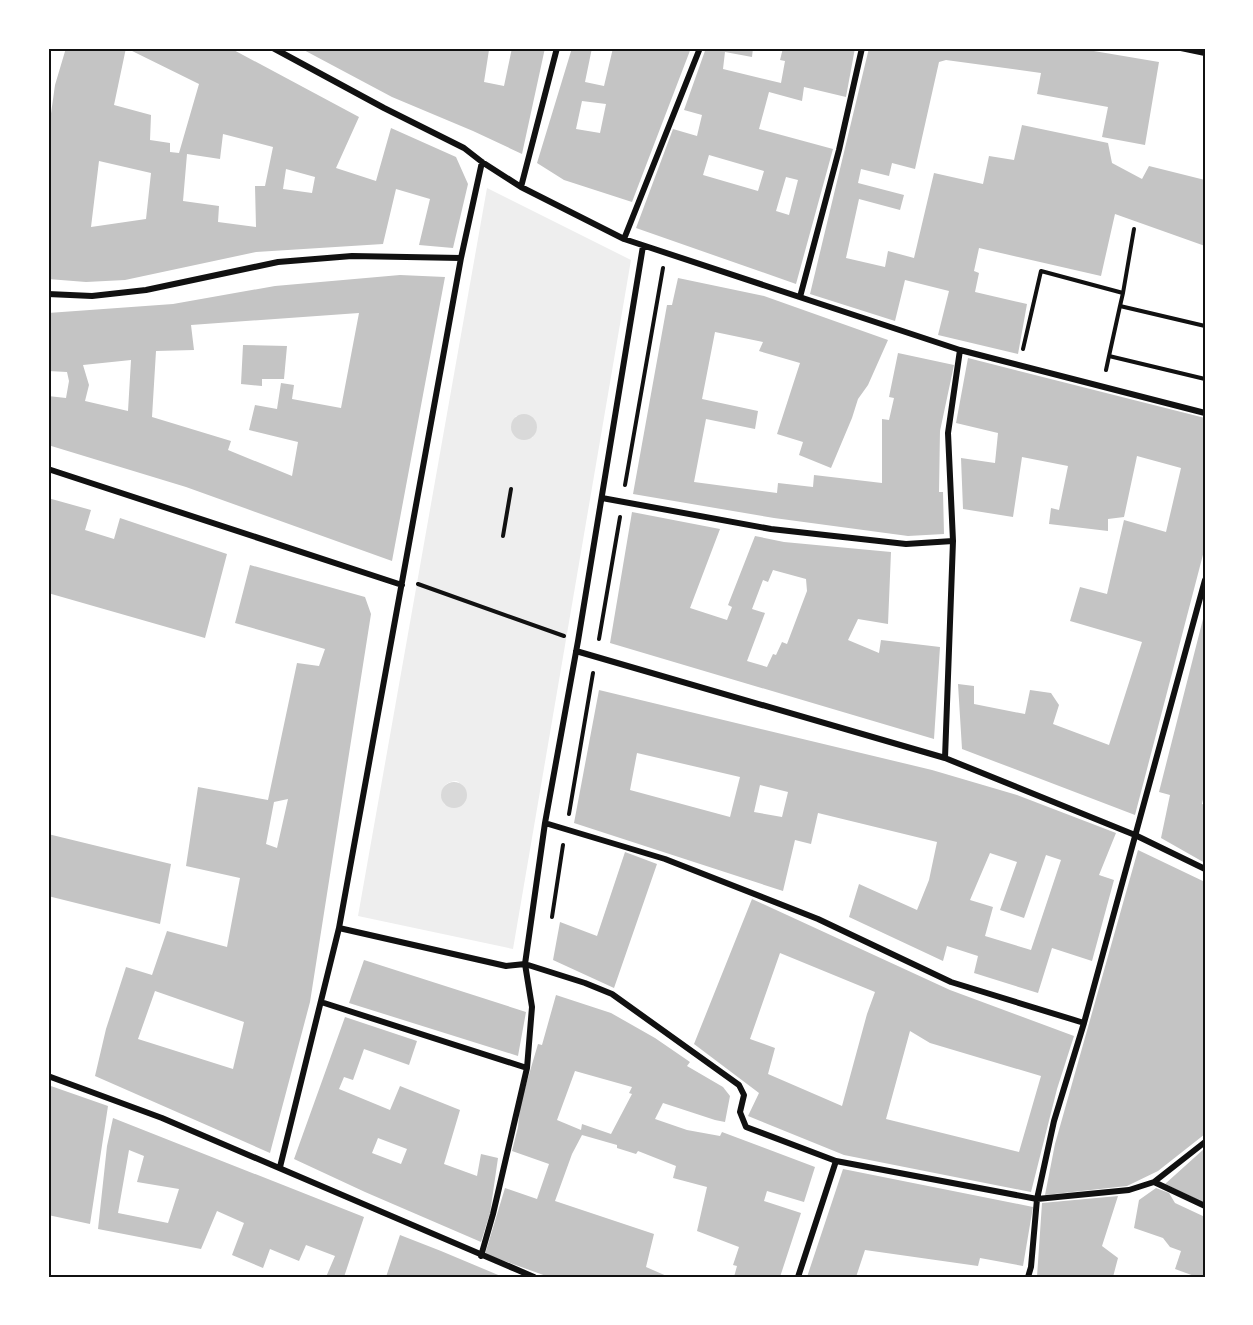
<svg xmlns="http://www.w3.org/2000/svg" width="1253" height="1325" viewBox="0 0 1253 1325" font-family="'Archivo Narrow',sans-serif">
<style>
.green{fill:#eee;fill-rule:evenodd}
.water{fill:#d9d9d9}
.building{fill:#c4c4c4;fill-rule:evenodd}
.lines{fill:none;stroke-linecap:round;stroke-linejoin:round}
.path{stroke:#111;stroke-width:4}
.minor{stroke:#111;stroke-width:6}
.neatline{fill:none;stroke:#111;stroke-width:2}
</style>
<rect width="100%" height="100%" fill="#fff"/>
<!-- green -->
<path class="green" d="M487 188 631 260 513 949 358 916ZM516 416 535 419 537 429 532 438 511 427ZM456 781 459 782 445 805C438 793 442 782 456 781Z"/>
<!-- water -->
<path class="water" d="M511 427a13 13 0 1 1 26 0a13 13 0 1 1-26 0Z
M441 795a13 13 0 1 1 26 0a13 13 0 1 1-26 0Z"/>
<!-- building -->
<path class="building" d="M66 48H230L359 117 336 168 376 181 391 128 456 157 468 184 453 248 419 245 430 199 396 189 383 244 256 252 125 280 86 282 48 279V135L55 85ZM126 48 199 84 179 153 170 152V143L150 140 151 115 114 105ZM223 134 273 147 265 186H255L256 227 218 222 219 206 183 201 187 154 220 159ZM99 161 151 173 146 219 91 227ZM286 169 315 177 312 193 283 189Z
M300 48H480L489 50 484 82 504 86 512 48H545L522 154 473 131 392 97Z
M572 48H592L585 82 604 86 613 48H691L632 202 564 180 537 163ZM582 101 606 104 600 133 576 129Z
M706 48H753L752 57 725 52 723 69 781 83 785 61 780 60 783 48H855L846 97 804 87 802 101 769 92 759 129 833 149 796 284 636 228 673 129 697 136 702 115 684 110ZM709 155 764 171 758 191 703 175ZM786 177 798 180 789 215 776 211Z
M869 48H1076L1159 62 1145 145 1102 137 1108 107 1037 94 1041 73 946 60 939 62 915 169 892 163 889 176 861 169 858 183 904 195 900 210 859 199 846 258 885 267 888 251 914 258 934 173 983 184 989 156 1014 160 1022 125 1108 143 1112 163 1142 179 1149 166 1205 180V246L1115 214 1101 276 979 248 974 271 979 273 975 292 1027 304 1018 354 938 335 949 291 905 280 895 321 810 294Z
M400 275 445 277 392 561 186 487 48 445V396L66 398 69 381 67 372 48 371V313L173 304 275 286ZM359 313 341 408 292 399 294 385 281 383 277 409 255 405 249 430 298 442 292 476 228 450 231 441 152 417 156 351 194 350 191 325ZM131 360 128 411 85 401 89 385 83 365Z
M678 278 764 296 888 340 868 385 858 399 852 418 831 468 799 455 803 442 777 434 800 363 759 351 763 342 715 332 702 399 758 411 755 429 706 419 694 482 777 493 778 483 813 487 814 475 882 483V419L889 420 894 398 889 397 898 353 954 365 940 431 939 492H943L944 534 908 536 774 518 633 494 667 305H672Z
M243 345 287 346 284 379H262V386L241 384Z
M968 358 1205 418V547L1135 815 962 749 958 684 974 686V704L1025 714 1030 690 1051 693 1059 705 1053 724 1109 745 1142 642 1070 621 1080 587 1107 594 1124 520 1166 532 1181 468 1137 456 1124 517 1108 519V531L1049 524 1051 508 1059 510 1068 466 1022 457 1013 517 963 509 961 458 995 463 998 433 956 423Z
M48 498 91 510 85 530 114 539 120 518 227 554 205 638 48 593Z
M632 512 720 529 690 608 727 620 732 607 728 605 755 536 784 542 891 552 888 624 858 619 848 640 879 653 881 640 940 647 934 739 610 643ZM773 570 806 579 807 591 787 644 782 642 776 655 773 654 767 667 747 661 765 613 752 609 763 580 768 582Z
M250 565 365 597 371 614 310 1002 270 1153 95 1076 106 1029 126 967 152 975 167 931 227 947 240 878 186 866 198 787 268 800 297 663 319 666 325 649 235 623ZM288 799 277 848 266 844 274 802ZM155 991 244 1022 233 1069 138 1039Z
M1204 615 1205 790 1202 804 1205 805V863L1161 838 1170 795 1159 792Z
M599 690 932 770 1017 795 1116 833 1099 875 1114 880 1092 961 1052 948 1038 993 974 973 978 956 947 946 943 961 849 917 859 884 917 910 929 880 937 842 818 813 811 844 795 840 783 891 574 823ZM637 753 740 777 730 817 630 790ZM760 785 788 792 782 817 754 812ZM990 853 1017 862 1000 910 1024 918 1046 855 1061 860 1031 950 985 936 993 907 970 900Z
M48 834 171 864 160 924 48 896Z
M1138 850 1205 882V1134L1158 1171 1127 1186 1045 1195 1055 1144Z
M625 852 657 864 614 988 553 960 560 922 597 936Z
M752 899 950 990 1074 1036 1057 1089 1031 1192 844 1155 748 1116 759 1093 694 1044ZM780 953 875 992 867 1014 842 1106 768 1074 775 1048 750 1039ZM910 1031 930 1043 1041 1076 1019 1152 886 1119Z
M364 960 526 1012 518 1056 349 1003Z
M556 995 611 1013 655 1038 690 1062 687 1066 723 1087 730 1096 725 1122 715 1120 663 1103 655 1119 687 1130 720 1136 722 1132 815 1167 804 1202 767 1191 764 1201 801 1213 780 1277H734L737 1266 733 1265 739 1247 697 1231 707 1187 673 1178 676 1166 638 1151 636 1154 617 1148V1145L582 1135 572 1154 555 1201 654 1234 646 1267 669 1277H549L485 1254 505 1188 537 1199 549 1164 512 1151 518 1127 520 1105 538 1044 542 1045ZM575 1071 632 1087 629 1093 632 1094 611 1134 582 1124 581 1130 557 1120Z
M345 1017 417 1041 409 1065 364 1049 353 1080 344 1077 339 1089 390 1110 400 1086 460 1110 444 1164 477 1176 481 1154 498 1158 490 1213 481 1242 365 1192 294 1159ZM378 1138 407 1149 401 1164 372 1153Z
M48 1085 108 1106 90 1224 48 1215V1159L51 1134 48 1133Z
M113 1118 364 1217 344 1277H326L335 1256 306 1245 299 1261 270 1249 263 1268 232 1255 244 1223 217 1211 201 1249 98 1229 107 1146ZM129 1150 144 1156 137 1182 179 1189 168 1223 118 1213Z
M1205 1148V1203L1165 1184Z
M843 1169 1033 1207 1023 1266 980 1258 978 1266 865 1250 856 1277H807Z
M1156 1188 1169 1193 1175 1203 1205 1217V1277H1197L1175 1269 1181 1251 1170 1247 1163 1238 1134 1228 1139 1200Z
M1118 1196 1102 1246 1118 1258 1113 1277H1037L1042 1203Z
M400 1235 441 1251 503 1277H386Z"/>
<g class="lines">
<!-- path -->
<path class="path" d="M1120 306 1123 293
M1205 326 1120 306 1109 356 1205 379
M1023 349 1041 271 1123 293 1134 229
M1106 370 1109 356
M625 485 663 268
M503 536 511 489
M418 584 564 636
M599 639 620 517
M569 814 593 673
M552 917 563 845"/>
<!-- minor -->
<path class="minor" d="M273 48 384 108 464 148 482 162 521 187 624 239 960 350 1205 413
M1181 48 1205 53
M521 187 557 48
M624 239 700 48
M48 294 92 296 146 290 278 262 352 256 461 258
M800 297 839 150 862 48
M48 469 402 585
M602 498 771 529 906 544 953 541
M576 651 945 758 1135 835 1205 869
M945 758 953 541 948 433 960 350
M545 823 665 859 818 919 951 982 1084 1023
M339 928 506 966 525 964 545 823 578 641 643 246
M321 1002 527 1068
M48 1076 162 1118 534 1277
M280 1167 339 928 461 258 482 162
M1154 1182 1205 1206
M481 1256 493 1214 527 1068 532 1007 525 964 585 983 612 994 739 1085 744 1095 740 1112 746 1127 836 1161 1037 1199 1129 1190 1154 1182 1205 1142
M798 1277 836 1161
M1028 1277 1031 1267 1037 1199 1054 1121 1084 1023 1205 580"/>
</g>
<!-- border -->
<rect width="1253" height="1325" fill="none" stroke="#ffffff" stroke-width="99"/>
<rect x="50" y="50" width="1154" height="1226" class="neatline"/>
</svg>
